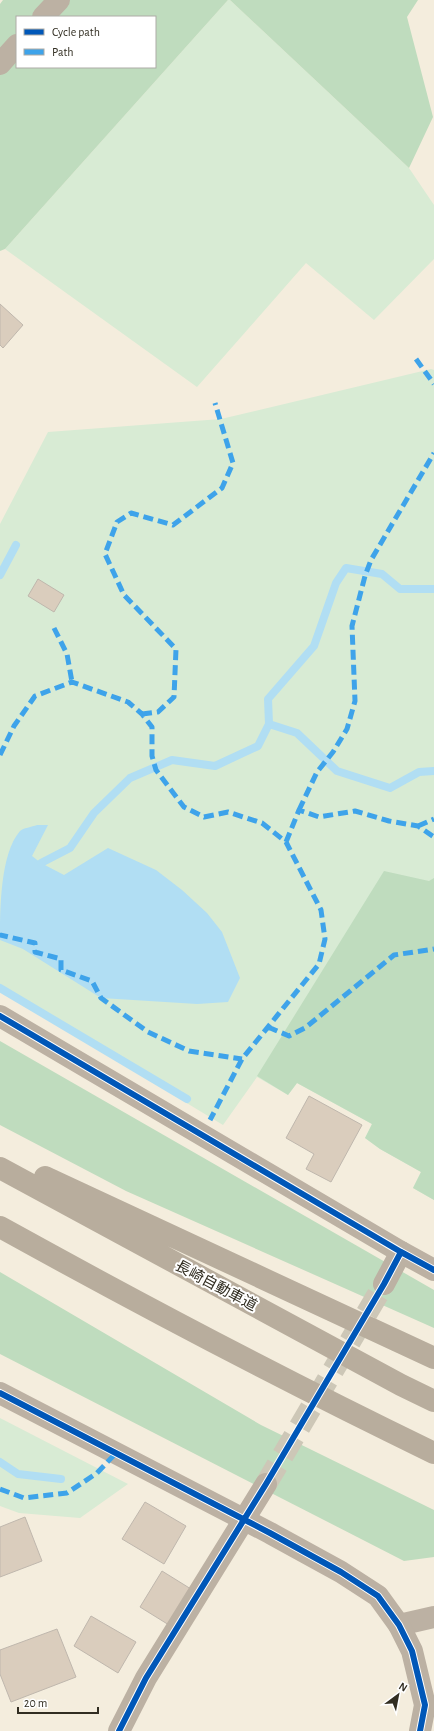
<svg xmlns="http://www.w3.org/2000/svg" width="434" height="1731" viewBox="0 0 434 1731" font-family="'Alegreya Sans','Noto Sans JP',sans-serif">
<style>
.green{fill:#d8ebd4}
.forest{fill:#bfdcbe;fill-rule:evenodd}
.water{fill:#b1def3}
.lines{fill:none;stroke-linecap:round;stroke-linejoin:round}
.stream{stroke:#b1def3;stroke-width:8}
.building{fill:#dacdbd;stroke:#bfb7ad}
.minor-tunnel{stroke:#cdc7b7;stroke-width:22;stroke-dasharray:22 11;stroke-linecap:butt}
.minor{stroke:#bcb1a3;stroke-width:22}
.tertiary{stroke:#bcb1a3;stroke-width:22}
.motorway{stroke:#b8ad9d;stroke-width:22}
.quiet{stroke:#3ea3ea;stroke-width:5;stroke-dasharray:10 5;stroke-linecap:butt}
.cycleway-casing{stroke:#fff;stroke-width:8}
.cycleway{stroke:#0057b8;stroke-width:6}
.labels{text-anchor:middle;dominant-baseline:central;stroke-width:4;stroke-linejoin:round;paint-order:stroke}
.street-label{font-size:15px;fill:#312d21;stroke:#fff}
</style>
<rect width="100%" height="100%" fill="#f4eddd"/>
<!-- green -->
<path class="green" d="M228 0H230L409 168 434 205V259L374 320 306 263 197 387 5 249Z
M431 369 434 370V1200L413 1188 421 1172 380 1149 365 1138 372 1124 297 1083 288 1095 257 1077 223 1125 0 990V524L48 432 221 419Z
M0 1418 128 1484 80 1518 19 1513 0 1506Z"/>
<!-- forest -->
<path class="forest" d="M3 0H228L5 249 0 251V4ZM17 17H155V67H17Z
M230 0H418L407 17 433 117 409 168Z
M384 871 429 881 434 878V1200L413 1188 421 1172 380 1149 365 1138 372 1124 297 1083 288 1095 257 1076Z
M0 1041 434 1290V1328L126 1191 0 1125Z
M0 1272 261 1425 434 1510V1557L404 1561 0 1354Z"/>
<!-- water -->
<path class="water" d="M37 825H48L32 856 41 863 64 875 108 848 156 870 182 890 207 913 222 932 240 978 228 1002 197 1004 101 998 23 949 0 940C0 910 0 854 20 831 23 828 32 827 37 825Z"/>
<g class="lines">
<!-- stream -->
<path class="stream" d="M0 575 16 545
M269 724 297 733 337 771 390 788 419 772 434 771
M41 863 70 848 94 813 130 778 172 760 215 766 258 746 269 724 268 699 314 646 336 583 346 568 382 574 400 589H434
M0 988 187 1099
M0 1462 18 1474 61 1479"/>
</g>
<!-- building -->
<path class="building" d="M0 304 23 325 3 348 0 345Z
M38 579 64 595 54 612 28 596Z
M309 1096 362 1125 331 1182 306 1169 314 1154 286 1138Z
M145 1502 186 1526 164 1564 122 1539Z
M25 1517 42 1561 0 1577V1527Z
M162 1571 191 1589 169 1625 140 1607Z
M91 1616 136 1642 118 1673 74 1646Z
M57 1629 76 1677 11 1702 0 1674V1650Z"/>
<g class="lines">
<!-- minor-tunnel -->
<path class="minor-tunnel" d="M266 1484 384 1284"/>
<!-- minor -->
<path class="minor" d="M43 17 59 0
M0 64 17 45
M384 1284 401 1252
M399 1625 434 1617
M119 1731 146 1678 266 1484"/>
<!-- tertiary -->
<path class="tertiary" d="M0 1016 401 1252 434 1270
M0 1393 270 1533 341 1572 378 1596 399 1625 412 1651 425 1705 420 1731"/>
<!-- motorway -->
<path class="motorway" d="M0 1168 401 1385 434 1401
M45 1177 434 1358
M0 1227C143 1306 287 1382 434 1453"/>
<!-- quiet -->
<path class="quiet" d="M416 359 434 384
M54 628 67 654 72 682
M142 714 158 712 174 697 176 649 124 595 105 554 117 522 131 513 173 525 222 488 233 463 215 403
M0 755 14 726 35 696 72 682 128 702 142 714 152 727V756L156 770 184 807 204 817 228 812 262 823 286 842 321 910 325 939 319 964 242 1059 210 1120
M299 810 317 772 333 752 347 729 355 701 352 626 365 576 371 560 434 453
M418 826 434 819
M286 842 299 810 319 817 355 811 389 821 418 826 434 837
M0 933V935L35 943V952L61 959V970L92 981 101 998 148 1032 189 1051 242 1059
M268 1027 289 1036 305 1028 394 955 434 949
M0 1489 24 1498 67 1493 97 1473 116 1453"/>
<defs>
<path id="cycleway" d="M0 1016 401 1252 434 1270
M0 1393 270 1533 341 1572 378 1596 399 1625 412 1651 425 1705 420 1731
M119 1731 146 1678 266 1484 384 1284 401 1252"/>
</defs>
<!-- cycleway casing -->
<use href="#cycleway" class="cycleway-casing"/>
<!-- cycleway -->
<use href="#cycleway" class="cycleway"/>
</g>
<g class="labels">
<!-- street labels -->
<g class="street-label">
<text transform="translate(216 1286) rotate(28)">長崎自動車道</text>
</g>
</g>
<!-- legend -->
<rect x="16" y="16" width="140" height="52" fill="#ffffff" stroke="#adaba6"/>
<rect x="24" y="29" width="20" height="6" fill="#0057b8" stroke="#adaba6"/>
<text x="52" y="36" font-size="12" fill="#312d21">Cycle path</text>
<rect x="24" y="49" width="20" height="6" fill="#3ea3ea" stroke="#adaba6"/>
<text x="52" y="56" font-size="12" fill="#312d21">Path</text>
<!-- north arrow -->
<g transform="translate(398 1695) rotate(32)" stroke="#ffffff" stroke-width="3" paint-order="stroke">
<path d="M0-3L7 15L0 10L-7 15Z" fill="#312d21"/>
<text y="-6" font-size="11" font-weight="bold" text-anchor="middle" fill="#312d21">N</text>
</g>
<!-- scale -->
<path d="M18 1707v6h80v-6" fill="none" stroke="#312d21" stroke-width="2"/>
<text x="24" y="1707" font-size="12" fill="#312d21" stroke="#ffffff" stroke-width="3" paint-order="stroke">20 m</text>
</svg>
